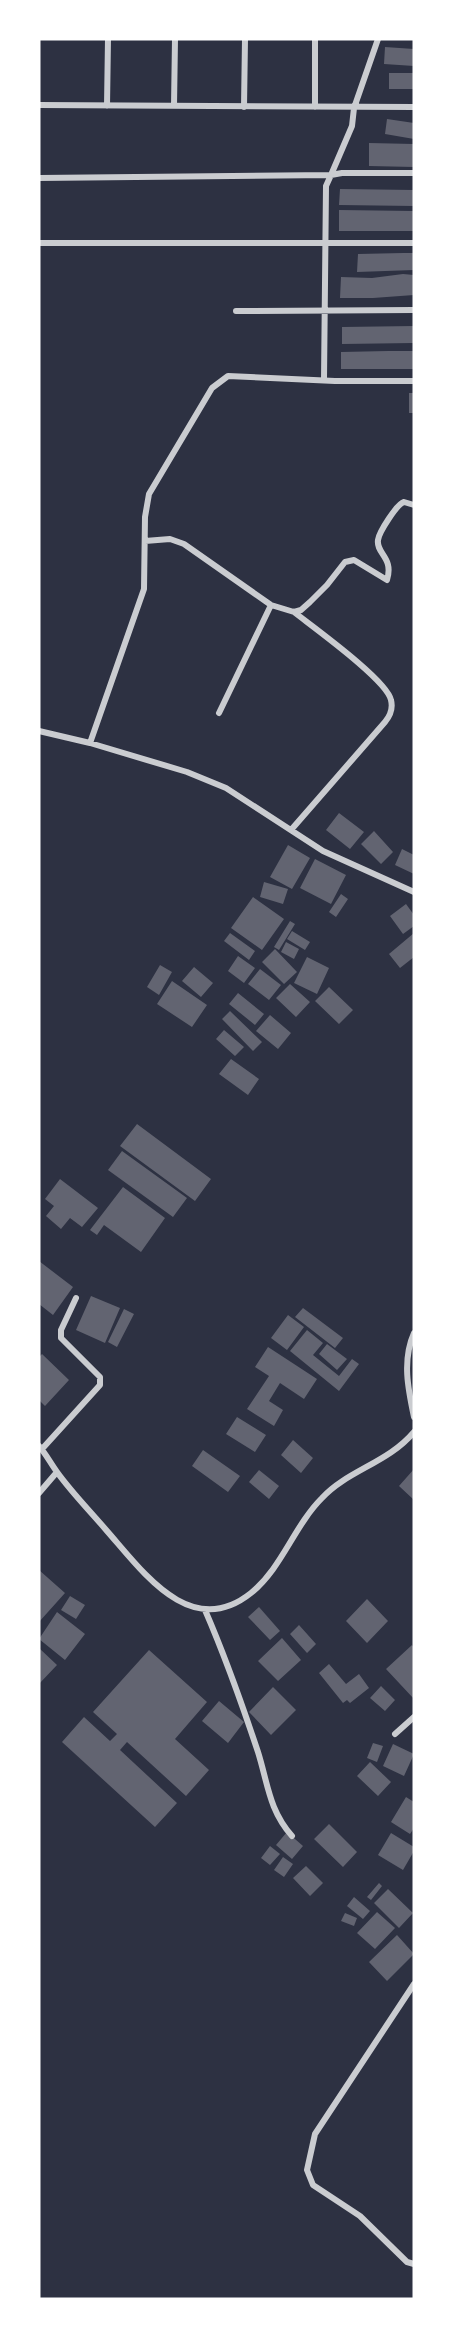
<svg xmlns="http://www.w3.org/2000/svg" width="453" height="2338" viewBox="0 0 453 2338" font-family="Overpass,sans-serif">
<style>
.building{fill:#626471}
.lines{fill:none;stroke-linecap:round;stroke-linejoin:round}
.minor{stroke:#caccd0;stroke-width:6}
</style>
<rect width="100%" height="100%" fill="#2d3142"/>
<!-- building -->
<path class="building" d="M385 47 414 49V66L384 64Z
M389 73H414V89H389Z
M387 119 414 123V139L385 134Z
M369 143 414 144V167L369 166Z
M340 189 414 190V206L339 205Z
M339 210 414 211V231H339Z
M403 253H414V270L357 272 358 254Z
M403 274 414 275V295L373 298H340L341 277 372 278Z
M414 326V343L342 344V327Z
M388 351H414V369H341V352Z
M409 393H414V413H409Z
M339 813 364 832 350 849 326 830Z
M374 831 393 852 381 864 361 844Z
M288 845 310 858 292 889 270 877Z
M402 849 414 855V874L395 865Z
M315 859 346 875 331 904 300 888Z
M264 882 288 889 283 904 260 897Z
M341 894 348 899 336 917 329 912Z
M253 897 284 919 262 950 231 928Z
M406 904 414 915V926L403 934 390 916Z
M290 921 295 924 279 950 274 947Z
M292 931 310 942 305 950 287 939Z
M230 933 255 951 249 960 224 941Z
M414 933V957L400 968 389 954Z
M286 942 299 949 294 959 281 952Z
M275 949 297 972 284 984 262 962Z
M238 956 255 968 244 983 228 971Z
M307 957 329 968 317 994 294 983Z
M160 965 172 972 159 995 147 987Z
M194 967 213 983 201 997 182 981Z
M260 969 281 985 269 1000 248 984Z
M172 981 207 1005 192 1027 157 1004Z
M290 984 310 1002 296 1017 276 998Z
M329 987 353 1010 339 1024 315 1001Z
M238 993 264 1014 255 1025 229 1004Z
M230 1011 262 1042 253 1051 222 1019Z
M270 1015 291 1033 278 1049 256 1031Z
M224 1030 244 1047 235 1056 216 1039Z
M231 1059 259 1079 248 1095 219 1074Z
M137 1124 211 1179 195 1201 120 1146Z
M122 1151 187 1198 173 1217 108 1170Z
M60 1179 98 1208 82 1227 70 1218 61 1229 46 1216 54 1206 45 1199Z
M123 1187 165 1218 141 1252 104 1225 97 1235 90 1230Z
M39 1261 73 1287 53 1315 39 1304Z
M91 1296 120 1308 105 1343 76 1330Z
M303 1308 343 1338 335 1348 295 1317Z
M124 1309 134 1314 117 1347 108 1342Z
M288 1315 304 1327 287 1350 271 1338Z
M307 1330 323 1343 313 1355 339 1376 352 1359 359 1364 339 1391 290 1351Z
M327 1344 347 1359 337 1370 319 1354Z
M268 1347 317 1379 304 1399 280 1383 269 1401 283 1410 274 1426 247 1409 269 1376 255 1367Z
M42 1354 69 1380 45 1406 39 1400V1357Z
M237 1417 266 1435 255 1452 226 1434Z
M293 1440 313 1458 301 1473 281 1455Z
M203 1450 240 1476 228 1492 192 1466Z
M414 1469V1500L399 1486Z
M259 1470 279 1486 269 1499 249 1482Z
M39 1570 65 1593 39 1622Z
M70 1596 85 1605 76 1619 61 1610Z
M367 1599 388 1621 367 1643 346 1621Z
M259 1607 280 1631 270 1640 248 1617Z
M57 1612 85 1634 65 1660 39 1639Z
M299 1625 316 1644 307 1653 290 1634Z
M282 1638 301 1660 278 1681 258 1661Z
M412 1645 414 1648V1699L386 1669Z
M39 1648 57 1665 39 1684Z
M149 1650 207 1702 175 1739 209 1770 186 1796 127 1742 120 1750 177 1803 155 1827 62 1742 84 1717 110 1741 117 1734 93 1712Z
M329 1664 346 1684 359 1674 369 1688 350 1703 347 1700 343 1703 319 1673Z
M381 1686 395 1700 385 1711 370 1698Z
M273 1687 296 1710 271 1735 249 1712Z
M219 1701 244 1722 228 1743 202 1721Z
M373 1743 383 1746 377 1762 367 1758Z
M393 1744 414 1754 404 1776 383 1766Z
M370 1762 391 1782 378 1796 357 1776Z
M406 1797 414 1802V1828L410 1834 391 1822Z
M329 1824 357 1852 343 1867 314 1839Z
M287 1832 303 1846 292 1859 276 1845Z
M391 1833 414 1847V1851L403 1870 378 1855Z
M270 1846 280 1854 270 1865 261 1858Z
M283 1857 293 1864 284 1877 274 1870Z
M306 1866 323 1883 310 1896 293 1878Z
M379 1883 382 1886 371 1900 367 1897Z
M388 1889 413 1913 399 1928 374 1903Z
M354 1897 370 1911 363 1919 347 1906Z
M377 1912 395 1928 375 1949 357 1933Z
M345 1913 357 1918 354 1926 341 1921Z
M397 1935 414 1954 387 1981 369 1962Z"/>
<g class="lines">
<!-- minor -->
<path class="minor" d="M39 105 414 107
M107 106 108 39
M174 106 175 39
M244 107 245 39
M315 107V39
M39 178 331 175 352 126 354 108 378 39
M39 243H414
M236 311 414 310
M324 380 326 186 331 175 342 173H414
M145 541 170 539 184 544 271 605 294 612 301 610 310 602 327 585 345 562 354 560 387 580C394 557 376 554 378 540 379 532 397 504 404 502L414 505
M219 713 271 605
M39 731 90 743 187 772 226 788 323 851 414 892
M90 743 144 589 145 517 149 494 212 388 228 376 335 381H414
M291 830 385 722C390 716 393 708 391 700 387 680 313 627 294 612
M414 1333C402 1360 408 1389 414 1417
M39 1446C46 1454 51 1464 57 1472 72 1493 91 1512 107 1531 143 1572 191 1641 251 1593 282 1568 294 1526 322 1498 348 1470 388 1463 414 1432
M42 1449 100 1385V1377L61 1338V1330L76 1298
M39 1493 57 1472
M205 1610C225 1656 242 1704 258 1752 268 1784 269 1810 292 1836
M395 1734 414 1717
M414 1984 315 2134 307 2170 313 2185 360 2216 407 2262 414 2264"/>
</g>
<!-- border -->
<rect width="453" height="2338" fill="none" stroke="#ffffff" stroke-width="81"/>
</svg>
